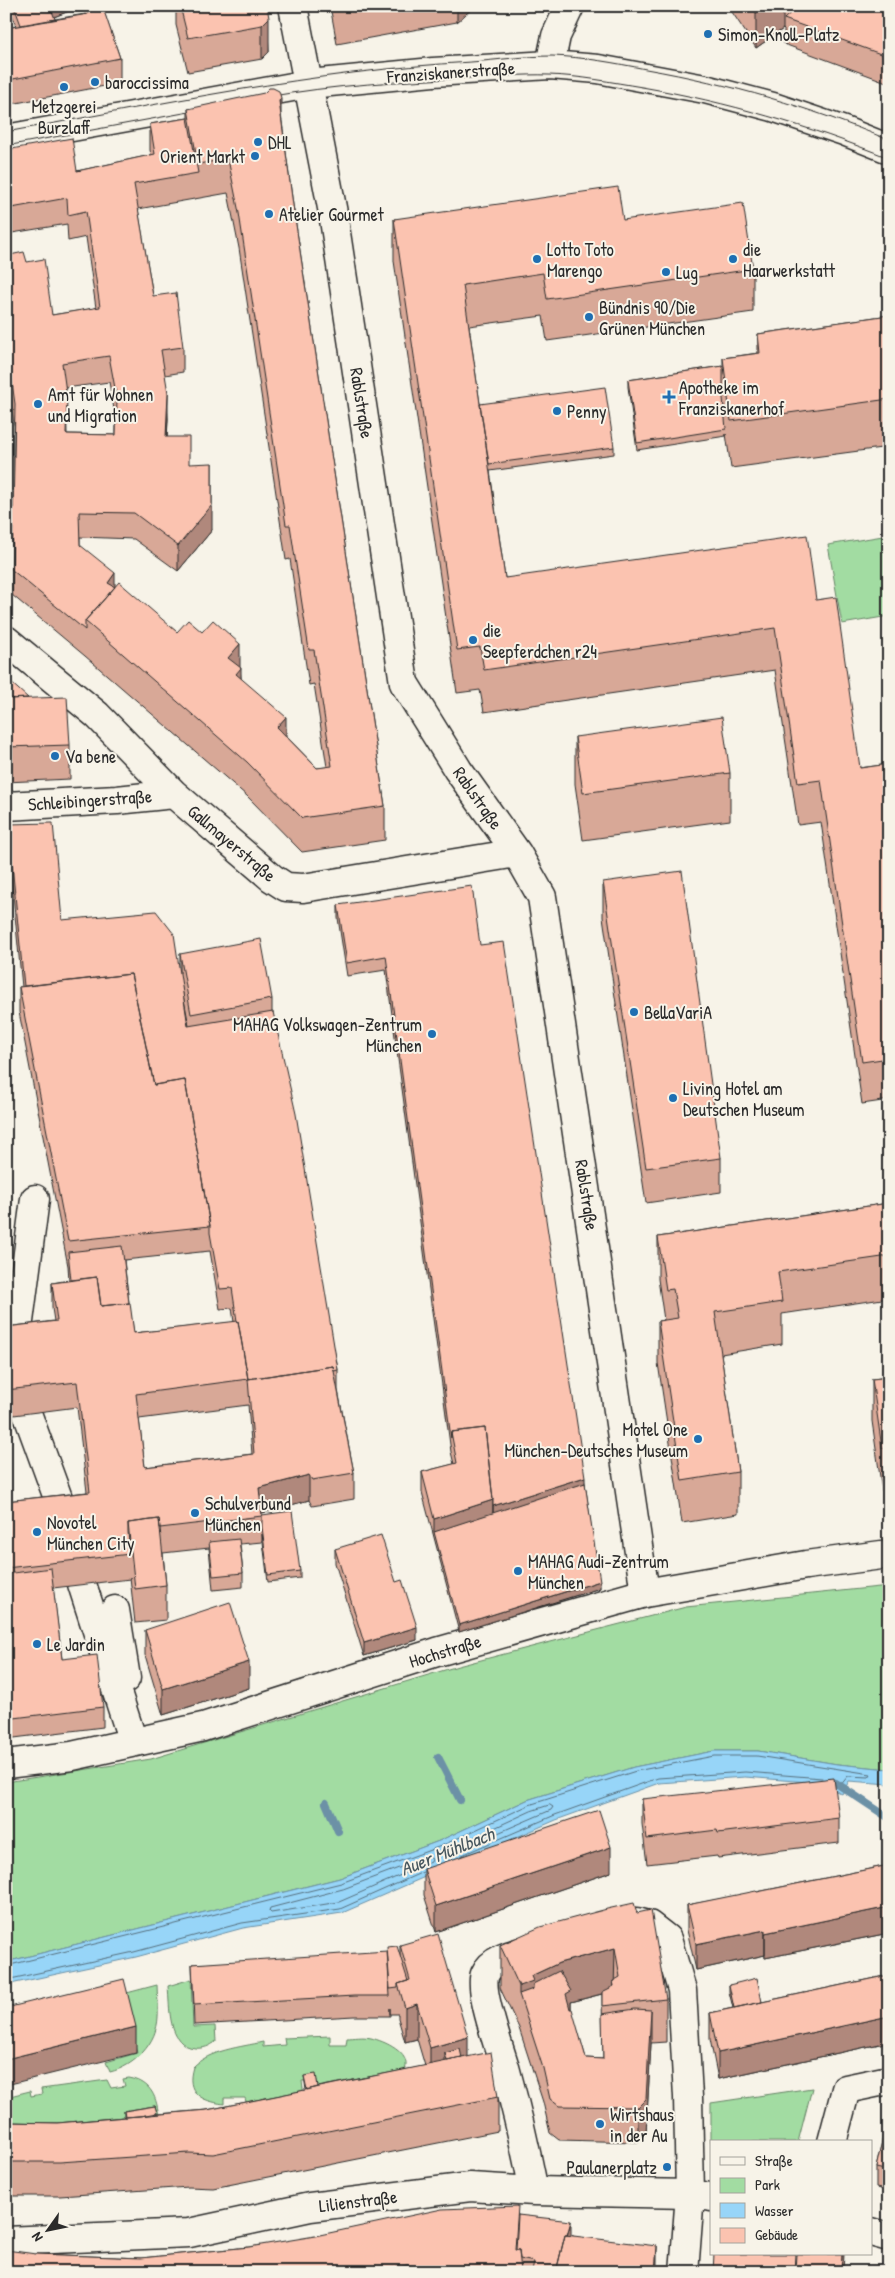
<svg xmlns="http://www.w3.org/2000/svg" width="895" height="2278" viewBox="0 0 895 2278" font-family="'Patrick Hand',sans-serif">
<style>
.green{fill:#a2dca2;stroke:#668466}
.water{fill:#97d5f8;stroke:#6c91a6}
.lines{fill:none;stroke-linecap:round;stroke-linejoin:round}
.shore{stroke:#566f7d;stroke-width:1}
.stream{stroke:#6c91a6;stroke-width:8}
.minor-casing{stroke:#2b2b2b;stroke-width:31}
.major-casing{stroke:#2b2b2b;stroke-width:31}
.minor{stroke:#f7f3e8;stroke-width:28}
.major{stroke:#f7f3e8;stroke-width:28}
.tram{stroke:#2b2b2b;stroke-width:1}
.wall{fill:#d8a897;stroke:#2b2b2b;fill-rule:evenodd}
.shaded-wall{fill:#b0887b;stroke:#2b2b2b}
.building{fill:#fbc3b0;stroke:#2b2b2b;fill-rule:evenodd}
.poi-dot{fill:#1f6fb2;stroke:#f7f3e8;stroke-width:2}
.labels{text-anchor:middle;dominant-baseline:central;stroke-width:4;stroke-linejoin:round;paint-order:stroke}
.poi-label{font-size:18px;fill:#2b2b2b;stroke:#f7f3e8;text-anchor:start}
.street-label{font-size:18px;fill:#2b2b2b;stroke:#f7f3e8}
.water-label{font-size:19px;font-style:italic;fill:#46565e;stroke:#f7f3e8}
</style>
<rect width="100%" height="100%" fill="#f7f3e8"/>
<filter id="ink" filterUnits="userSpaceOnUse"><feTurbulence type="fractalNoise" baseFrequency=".02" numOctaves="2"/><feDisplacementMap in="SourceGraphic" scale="10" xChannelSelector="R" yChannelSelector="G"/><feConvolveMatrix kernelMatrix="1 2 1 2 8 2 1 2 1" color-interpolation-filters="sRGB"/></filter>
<g filter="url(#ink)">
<!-- green -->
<path class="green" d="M889 535V616L842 624 828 545Z
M889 1586V1769L837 1764 758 1751H714L634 1767 527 1800 439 1841 340 1878 6 1962V1782L151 1759 458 1666 686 1607Z
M191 1979 193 2027 215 2026 216 2041C211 2046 203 2049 195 2048 167 2046 170 2006 168 1986Z
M157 1985C157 1996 159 2006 158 2017 157 2043 135 2066 110 2072L106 2062 137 2053 123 1994Z
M330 2036V2045H346L347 2038C354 2038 363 2036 371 2038 384 2041 412 2053 405 2070L320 2102 317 2080 302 2081 305 2105H247L245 2098H224V2104C201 2101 185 2093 193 2067 209 2050 241 2047 263 2042V2047L285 2045 284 2038Z
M129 2078C152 2082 157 2098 159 2118L6 2133V2097L30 2091 31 2096 42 2094 41 2089 107 2080 111 2088 125 2086 123 2079Z
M812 2088 798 2142H711V2103Z"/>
<!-- water -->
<path class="water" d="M714 1751H758L837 1764 889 1769V1784L849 1781 842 1794 820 1783 745 1777 659 1783 556 1820 342 1913 243 1928 136 1957 6 1985V1962L340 1878 439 1841 527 1800 634 1767Z"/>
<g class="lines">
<!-- shore -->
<path class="shore" d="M550 1805 553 1807 551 1810 470 1845 467 1843 468 1840 531 1811Z
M460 1856 555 1815 658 1778 745 1772 822 1778
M429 1857 432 1859 431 1862 339 1902 271 1913 269 1911 270 1908 343 1889Z
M6 1966 341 1883 441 1846 529 1805 636 1771 714 1756H757L871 1774 869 1777 848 1776 840 1786H836
M6 1980 134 1952 242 1923 340 1909 423 1872"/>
<!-- stream -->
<path class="stream" d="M438 1757 460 1800
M836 1783 889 1818
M326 1803 338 1831"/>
<defs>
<path id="minor" d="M293 6 333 213 404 683 458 770 517 853 542 897 645 1593
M550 65 556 36 570 6
M6 640 97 715 174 794 272 878 286 887 303 888 517 853
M6 806 117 800 174 794
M15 1352 35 1199
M27 1413 66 1520
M82 1584 133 1742
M115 1610 126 1678
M6 1764 72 1756 203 1727 437 1652 645 1593 806 1565 889 1554
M619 1925 637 1922 649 1925 667 1939 682 1990 688 2097 690 2194 684 2272
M832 2142 846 2089 889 2080
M534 2191C526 2151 517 2111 506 2071 501 2052 478 1991 485 1974 492 1957 519 1953 535 1948
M871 2232 889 2237
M6 2241 189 2233 310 2207 470 2187 534 2191 690 2194 711 2197"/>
<path id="major" d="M6 139 309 84 433 72 550 65 598 69 705 89 773 107 844 131 889 149"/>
</defs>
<!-- minor casing -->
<use href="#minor" class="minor-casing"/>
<!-- major casing -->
<use href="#major" class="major-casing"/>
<!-- minor -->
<use href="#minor" class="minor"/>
<!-- major -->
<use href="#major" class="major"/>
<!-- tram -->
<path class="tram" d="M267 97C333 85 402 81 470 78 496 77 523 74 549 75 580 76 612 82 642 87 728 102 809 126 889 158
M6 132C161 104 314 71 471 62 498 60 525 56 552 56 584 57 615 63 646 69 731 84 809 107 889 140
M6 146 200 110"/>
</g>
<!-- wall -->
<path class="wall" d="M9 6H74V9L54 17 55 19 85 14V6H102L120 58V83L6 105V28L16 26Z
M176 6H267L269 52 262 59 188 72 176 25Z
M330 6H475L457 22 337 44Z
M728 6H889V83L784 44V30L783 29 756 48Z
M188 109 281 114 293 205 385 806V840L302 852 247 796 85 656 12 595 14 426 6 364V240L10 255 27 262 52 315 96 308 86 237 68 241 67 224 6 234V150L77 171 151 155 150 150V124L188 118ZM228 193 239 248 286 560 290 559 309 685 314 684 327 767 317 768 286 736 241 678 240 668 177 632 115 586 80 545V537L134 539 178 571 212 530 189 464 167 437 168 419 165 375 183 372V347L153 296 138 209ZM109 382 116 420V435L67 434 66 388Z
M394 219 623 220 753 269V312L547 341 543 316 469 326 480 404 614 447V454L490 471 505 578 816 600 860 768 889 764V1100L862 1104 821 822 798 825 775 670 484 712 480 690 457 693 394 261Z
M889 315V447L731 468 726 434V436L637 450 628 387V380L723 366V358L758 353V334Z
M6 682 70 745V779L6 782Z
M575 737 730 773V820L583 840 575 784Z
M8 824 62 920 180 973V954L272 999V1012L338 1370V1390L354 1473V1499L312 1506 309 1500 261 1513 262 1515 300 1571V1578L268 1582 262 1534V1542L240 1544 243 1573V1587L213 1590 209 1548 163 1553 166 1585V1620L135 1623 130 1577V1579L53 1588 62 1659 103 1707V1727L6 1739V1501L87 1492 77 1407 6 1416V1327L54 1321 52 1308V1283L69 1280 68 1266 19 1012V987H22L8 844ZM180 978 189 1026H188ZM210 1251 220 1309 232 1308 234 1322 134 1333 129 1303 124 1260ZM248 1405 252 1454 145 1467 139 1419Z
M603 882 721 1158V1192L646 1203 603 917Z
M338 905 480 945 585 1483 600 1588 459 1632 422 1492V1472L454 1464 451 1452 386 970 347 976 338 918Z
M889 1203V1298L782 1314V1344L721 1354 738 1472V1514L682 1523 658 1363V1321L664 1320 658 1279V1237Z
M889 1377V1490L882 1491 872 1421V1379Z
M335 1549 396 1582 417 1640 364 1656 335 1563Z
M145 1630 249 1688 163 1715 145 1655Z
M642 1799 839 1818V1843L718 1858 717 1856 647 1864 642 1824Z
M889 1865V1933L765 1958V1955L696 1970 687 1930V1905L757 1892Z
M424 1869 611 1872 436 1932 424 1895Z
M637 1913 666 1999V2042L651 2043 646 2133 638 2142 559 2140 550 2133 543 2102 519 2028 500 1988V1945ZM602 1994 603 2059 586 2058 571 2009V2002Z
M400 1945 468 2057 498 2097V2131L213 2188 189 2187 60 2196H6V2122L57 2123 124 2117V2111L155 2106 157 2114 207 2110 306 2090 304 2076 318 2087 425 2066 417 2039 405 2042 398 2018V2014H390V2008V2016H354L194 2025 192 1964 400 1957Z
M889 1975V2042L718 2079 710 2039V2013L733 2008 729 1992V1985L762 2002Z
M889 2111V2191L876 2188V2168Z
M518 2215 571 2235 657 2272H6L36 2254 141 2258 249 2247Z"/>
<!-- shaded-wall -->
<path class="shaded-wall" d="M49 6H74V9L49 19Z
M457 6H475L457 22Z
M766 6H783V29L756 48V13Z
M269 18V52L262 59V25Z
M281 98V132L279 101Z
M168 393V419L166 463V437Z
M212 463V530L178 571V546Z
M115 573V595L108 583Z
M240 644V669L241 668V702L228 658Z
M286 717V751L277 727Z
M309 1475V1500L259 1514V1488Z
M585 1477V1490L493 1520V1506Z
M493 1500V1520L434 1532V1519Z
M600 1581V1588L459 1632V1625Z
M417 1627V1640L364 1656V1643Z
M249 1662V1688L163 1715V1689Z
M611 1847V1872L436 1932V1906Z
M889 1907V1933L765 1958V1933Z
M765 1930V1955L696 1970V1944Z
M615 1948 614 1991 613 1981V1991L571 2002V2026L519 1994V1986L531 1976 559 1963Z
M417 2004V2039L405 2042V2008Z
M651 2010V2044L646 2133 638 2142V2107Z
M889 2016V2042L718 2079V2053Z
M136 2027V2053L6 2085V2059Z
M468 2037V2072L450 2070 445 2053V2078L430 2083V2048Z
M571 2221V2246L558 2272Z
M657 2246V2272H655Z
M842 2254H844L843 2272H841Z
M407 2265V2272H375Z"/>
<!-- building -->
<path class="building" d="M14 6H50L55 19 21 25Z
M86 6H102L104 11 120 58 8 80V71L6 63V28L88 14Z
M180 6H267L269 18 262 25 188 38Z
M337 6H354L337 9Z
M751 6H766L756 13Z
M790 6H889V57L784 19 796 8Z
M269 88H273L279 91 281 98 279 101 293 205 385 806 302 818 247 762 85 621 119 582 177 632 188 620 202 632 213 620 240 644 228 658 241 668 236 674 286 717 277 727 317 768 332 766 314 650H309L290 525H286L239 213 228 159 198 164 188 109 264 93Z
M188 118 198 173 134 184 153 296 176 293 183 347 161 350 168 393 166 437H189V464L212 463V505L178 546 134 513 79 512 80 545 115 573 108 583 115 587 85 621V630L12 570 15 404 6 338V240L10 255 24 252 27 262 44 259 52 315 100 307 86 211 68 215 67 198 6 209V150L72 138 77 171 155 154 150 124ZM109 356 117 399 116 435 66 434 67 399 62 363Z
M618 187 623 220 743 203 753 269 547 299 543 273 463 285 505 578 807 535 816 600 836 597 860 768 889 764V1058L862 1062 821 780 798 783 775 628 484 670 480 647 457 650 394 219Z
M889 315V399L731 421 723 358 760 353 758 334Z
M723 366V398L726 429 637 443 628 380Z
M605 387 614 447 489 464 480 404Z
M8 680 28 698 6 699V682Z
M67 697 70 745 6 747V699Z
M722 717 730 773 583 793 575 737Z
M53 823 62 920 156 911 174 934 188 1026 273 1012 296 1114 338 1370 334 1371 333 1366 248 1379 238 1321H237L232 1288 220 1289 210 1233V1226L185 1080 154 1085 131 974 24 986 8 824Z
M682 871 721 1158 646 1168 603 882Z
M472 886 480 945 504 942 585 1477 493 1506V1500L485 1428 451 1432V1438L386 956 347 963 338 905Z
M261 939 272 999 191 1014 180 954Z
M131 974 154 1085 185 1080 210 1226 68 1241 19 987Z
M889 1203V1256L778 1272 782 1302 715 1312 738 1472 682 1481 658 1321 678 1318 673 1289 666 1290 658 1237Z
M122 1246 129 1303 101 1306 97 1277 71 1280 68 1252Z
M97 1277 101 1306 130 1303 134 1333 238 1321 248 1379 333 1366 354 1473 312 1480 309 1475 259 1488 262 1516 160 1528 159 1519 128 1523V1532L130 1554 6 1568V1501L90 1492 77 1382 6 1390V1327L57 1321 52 1283ZM248 1379 254 1454 145 1467 136 1394Z
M889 1377V1447L882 1448 872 1379Z
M485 1428 493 1500 434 1519 422 1472 457 1463 451 1432Z
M585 1483 600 1581 459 1625 434 1532Z
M292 1511 300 1571 268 1575 262 1527V1515Z
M159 1519 166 1585 135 1589 128 1523Z
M381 1535 396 1582 402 1580 417 1627 364 1643 335 1549Z
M239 1539 243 1573 213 1576 209 1542Z
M51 1568 62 1659 97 1655 103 1707 6 1719V1574Z
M230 1602 249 1662 163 1689 145 1630Z
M834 1778 839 1818 718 1833 717 1830 647 1839 642 1799Z
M599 1810 611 1847 436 1906 424 1869Z
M889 1865V1907L765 1933V1930L696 1944 687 1905 756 1891 757 1892Z
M634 1903 637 1913 651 1910 666 1999 602 2006V1992L614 1986 613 1981 620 1977 615 1948 559 1963 531 1976 533 1981 519 1986 500 1945 540 1927 607 1909Z
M438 1934 468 2037 430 2048 417 2004 405 2008 398 1984 410 1980 400 1945Z
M397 1946 408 1981 398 1984V1988L390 1989 387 1947Z
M387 1951 390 1996H354L194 2005 192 1964Z
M559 1971 571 1991 566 1994 570 2009H572L586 2058 603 2059 602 2014 635 2009 651 2010 646 2099 638 2107 559 2106 550 2099 543 2068 519 1994 533 1989V1984Z
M889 1975V2016L718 2053 710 2013Z
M757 1978 762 2002 734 2008 729 1985Z
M124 1979 136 2027 6 2059V2008Z
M460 2049 462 2058 447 2061 445 2053Z
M491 2052 498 2097 213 2154 189 2153 60 2162H6V2122L57 2123 207 2110Z
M316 2074 318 2087 307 2090 304 2076Z
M155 2106 157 2113 140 2116 125 2117 124 2111Z
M889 2111V2171L876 2168Z
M518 2206 515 2250H519L521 2272H426V2269L407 2265 375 2272H6V2250L36 2254 141 2258 249 2247 315 2236 442 2209Z
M518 2215 571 2221 567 2235H565L556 2272H532L534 2262 520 2259 519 2250H516Z
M565 2235 657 2246 655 2272H556Z
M714 2254H795L794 2272H713Z
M796 2254H842L841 2272H795Z
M877 2271H889V2272H876Z"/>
</g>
<!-- markers -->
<g class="poi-dot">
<circle cx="708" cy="34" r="5"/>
<circle cx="95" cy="82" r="5"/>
<circle cx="64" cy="87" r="5"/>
<circle cx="258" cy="142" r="5"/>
<circle cx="255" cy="156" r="5"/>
<circle cx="269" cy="214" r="5"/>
<circle cx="537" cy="259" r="5"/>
<circle cx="733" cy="259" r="5"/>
<circle cx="666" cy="272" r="5"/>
<circle cx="589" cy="317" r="5"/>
<path d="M666.5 389.5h5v5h5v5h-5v5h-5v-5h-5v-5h5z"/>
<circle cx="38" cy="404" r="5"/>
<circle cx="557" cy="411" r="5"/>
<circle cx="473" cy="640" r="5"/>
<circle cx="55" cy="756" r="5"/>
<circle cx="634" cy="1012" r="5"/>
<circle cx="432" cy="1034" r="5"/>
<circle cx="673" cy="1098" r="5"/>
<circle cx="698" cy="1439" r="5"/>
<circle cx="195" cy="1513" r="5"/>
<circle cx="37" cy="1532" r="5"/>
<circle cx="518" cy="1571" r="5"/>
<circle cx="37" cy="1644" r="5"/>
<circle cx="600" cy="2124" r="5"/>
<circle cx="667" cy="2167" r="5"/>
</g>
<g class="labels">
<!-- poi labels -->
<g class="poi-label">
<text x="718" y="34">Simon-Knoll-Platz</text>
<text x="105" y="82">baroccissima</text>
<text x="64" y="106" text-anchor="middle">Metzgerei<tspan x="64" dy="21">Burzlaff</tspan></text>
<text x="268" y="142">DHL</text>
<text x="245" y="156" text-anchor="end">Orient Markt</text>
<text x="279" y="214">Atelier Gourmet</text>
<text x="547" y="249">Lotto Toto<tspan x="547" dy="21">Marengo</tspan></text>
<text x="743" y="249">die<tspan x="743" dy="21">Haarwerkstatt</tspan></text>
<text x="676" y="272">Lug</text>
<text x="599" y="307">Bündnis 90/Die<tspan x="599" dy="21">Grünen München</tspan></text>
<text x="679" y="387">Apotheke im<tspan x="679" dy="21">Franziskanerhof</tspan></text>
<text x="48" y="394">Amt für Wohnen<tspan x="48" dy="21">und Migration</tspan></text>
<text x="567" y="411">Penny</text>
<text x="483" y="630">die<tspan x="483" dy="21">Seepferdchen r24</tspan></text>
<text x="65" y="756">Va bene</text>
<text x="644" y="1012">BellaVariA</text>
<text x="422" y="1024" text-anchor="end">MAHAG Volkswagen-Zentrum<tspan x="422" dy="21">München</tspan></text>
<text x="683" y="1088">Living Hotel am<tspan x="683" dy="21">Deutschen Museum</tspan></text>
<text x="688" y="1429" text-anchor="end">Motel One<tspan x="688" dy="21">München-Deutsches Museum</tspan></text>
<text x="205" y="1503">Schulverbund<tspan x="205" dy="21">München</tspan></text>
<text x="47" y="1522">Novotel<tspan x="47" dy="21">München City</tspan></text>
<text x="528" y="1561">MAHAG Audi-Zentrum<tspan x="528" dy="21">München</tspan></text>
<text x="47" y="1644">Le Jardin</text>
<text x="610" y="2114">Wirtshaus<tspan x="610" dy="21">in der Au</tspan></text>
<text x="657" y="2167" text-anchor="end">Paulanerplatz</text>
</g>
<!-- street labels -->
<g class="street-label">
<text transform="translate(451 72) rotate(-4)">Franziskanerstraße</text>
<text transform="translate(362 403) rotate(81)">Rablstraße</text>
<text transform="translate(478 798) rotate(55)">Rablstraße</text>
<text transform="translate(90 800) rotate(-4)">Schleibingerstraße</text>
<text transform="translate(232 843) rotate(40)">Gallmayerstraße</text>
<text transform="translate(587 1195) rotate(81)">Rablstraße</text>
<text transform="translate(445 1651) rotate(-17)">Hochstraße</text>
<text transform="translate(358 2201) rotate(-7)">Lilienstraße</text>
</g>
<!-- water labels -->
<g class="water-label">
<text transform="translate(447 1851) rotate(-22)">Auer Mühlbach</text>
</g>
</g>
<!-- margin -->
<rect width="895" height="2278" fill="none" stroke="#f7f3e8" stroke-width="25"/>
<rect x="12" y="12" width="870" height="2253" fill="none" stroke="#2b2b2b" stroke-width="2" filter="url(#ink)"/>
<!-- legend -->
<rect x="710" y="2140" width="162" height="115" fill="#f7f3e8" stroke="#a5a39c"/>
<rect x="720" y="2157" width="25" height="8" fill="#f7f3e8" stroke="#a5a39c"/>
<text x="755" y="2166" font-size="15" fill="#2b2b2b">Straße</text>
<rect x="720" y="2178" width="25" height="15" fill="#a2dca2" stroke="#a5a39c"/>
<text x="755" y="2190" font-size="15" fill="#2b2b2b">Park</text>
<rect x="720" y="2203" width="25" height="15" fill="#97d5f8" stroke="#a5a39c"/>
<text x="755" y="2216" font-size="15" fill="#2b2b2b">Wasser</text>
<rect x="720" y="2228" width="25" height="15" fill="#fbc3b0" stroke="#a5a39c"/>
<text x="755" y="2240" font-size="15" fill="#2b2b2b">Gebäude</text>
<!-- north arrow -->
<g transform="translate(48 2230) rotate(237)" stroke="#f7f3e8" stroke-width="4" paint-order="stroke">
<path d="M0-4L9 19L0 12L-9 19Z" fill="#2b2b2b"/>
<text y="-8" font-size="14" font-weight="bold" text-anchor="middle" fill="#2b2b2b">N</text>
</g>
</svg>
